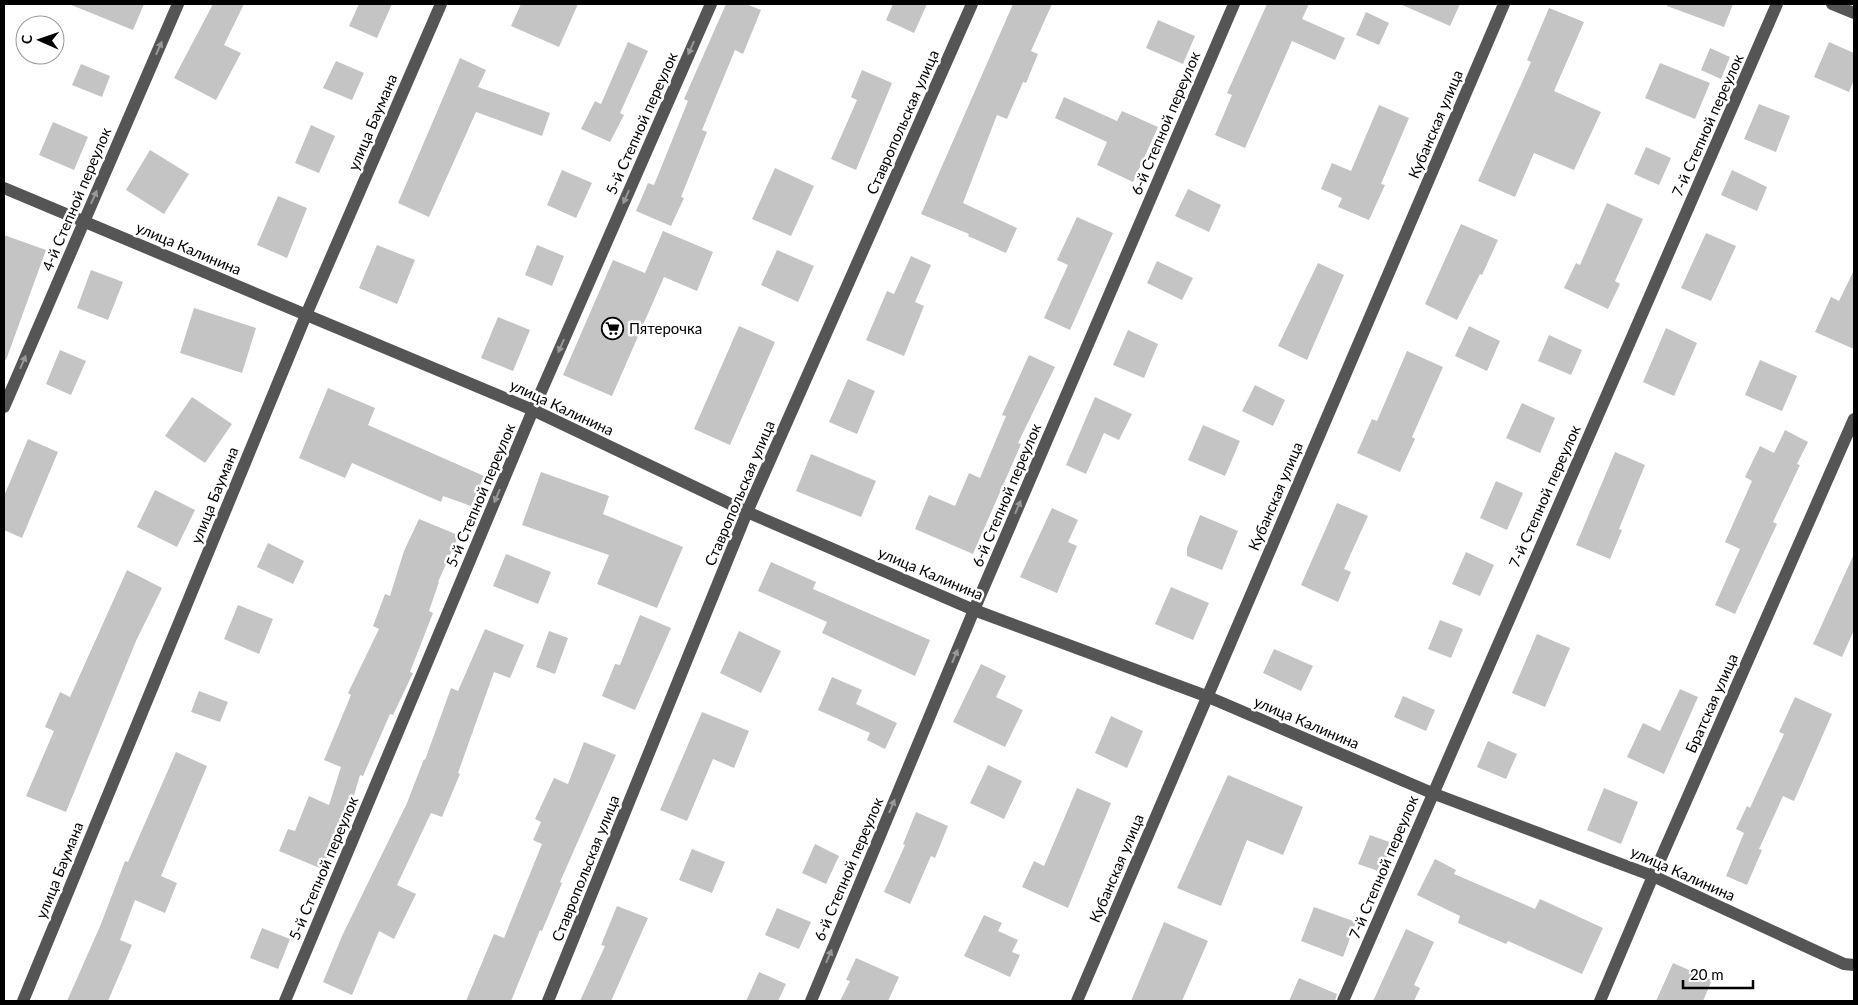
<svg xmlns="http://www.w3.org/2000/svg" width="1858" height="1005" viewBox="0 0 1858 1005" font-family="Lato,sans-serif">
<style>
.building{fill:#c4c4c4}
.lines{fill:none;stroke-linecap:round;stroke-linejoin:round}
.minor{stroke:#555;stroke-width:12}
.oneway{fill:#999}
.labels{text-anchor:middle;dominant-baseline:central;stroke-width:5;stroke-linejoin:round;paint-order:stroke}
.street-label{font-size:15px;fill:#000;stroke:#fff}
.poi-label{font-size:15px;fill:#000;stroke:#fff;text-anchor:start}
</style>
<rect width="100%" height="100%" fill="#fff"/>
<!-- building -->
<path class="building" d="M69 4H144L133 30Z
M213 4H244L224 45 241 53 216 100 174 78Z
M359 4H392L377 38 349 26Z
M521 4H578L559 47 511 26Z
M726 4H746L761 10 743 54 735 50 702 130 707 132 681 197 684 198 671 226 636 211 648 183 654 185 688 101 684 99Z
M893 4H927L914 33 886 20Z
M1013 4H1052L1031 51 1038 54 1026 83 1023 82 1007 119 997 115 963 203 1017 228 1006 253 968 236 969 234 921 214Z
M1267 4H1309L1302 19 1345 38 1335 60 1292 41 1245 148 1215 135 1232 95 1227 93Z
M1400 4H1460L1450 26Z
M1667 4H1733L1724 27 1667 6Z
M1549 8 1584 22 1554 91 1601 112 1574 170 1534 153 1515 197 1478 181 1531 62 1527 60Z
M1366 12 1389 23 1379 45 1356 35Z
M1158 20 1195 36 1183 64 1146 48Z
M628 42 648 51 620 113 624 115 610 142 581 129 595 101 601 104Z
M1829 42 1854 53V80L1849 92 1814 77Z
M1710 48 1730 57 1721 79 1701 70Z
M460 58 486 70 478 87 550 113 542 136 476 112 429 217 398 203Z
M336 61 364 73 352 100 323 88Z
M1660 63 1710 83 1695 119 1645 98Z
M81 64 110 76 102 97 72 85Z
M862 70 892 83 856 170 831 159 857 100 851 97Z
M1064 97 1117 121 1122 111 1158 127 1133 182 1097 165 1107 142 1055 118Z
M1759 104 1790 116 1776 152 1744 139Z
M1379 105 1409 118 1381 184 1385 185 1369 220 1338 207 1342 198 1321 189 1332 163 1351 171Z
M53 122 88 137 74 170 39 155Z
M311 125 335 136 319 173 295 163Z
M1646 147 1671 158 1659 185 1634 174Z
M150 150 189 174 164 214 126 190Z
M775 168 814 186 791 236 752 219Z
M562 170 592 183 576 218 547 205Z
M1732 170 1767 187 1757 211 1721 195Z
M1188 189 1221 205 1209 232 1175 216Z
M278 196 307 208 287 258 257 245Z
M1607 203 1643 219 1615 281 1620 284 1608 309 1564 288 1576 263 1580 265Z
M1077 217 1113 233 1070 330 1044 318 1068 265 1057 260Z
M1461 224 1498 240 1482 275 1480 274 1457 320 1425 304Z
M663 231 713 252 697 291 664 277 612 396 563 375 613 260 645 273Z
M1706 233 1736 246 1711 301 1681 288Z
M4 235 46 250 6 360H4Z
M377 245 415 260 397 304 359 288Z
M537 245 564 256 552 286 525 275Z
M777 250 814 266 798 302 761 285Z
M911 256 931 265 915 302 924 306 904 356 866 340 887 291 894 294Z
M1157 261 1193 278 1182 300 1147 283Z
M1318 263 1344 275 1307 360 1278 346Z
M91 270 123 282 108 320 77 308Z
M1854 270V349L1815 332 1831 297 1839 301Z
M194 308 256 328 242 373 180 353Z
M498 317 530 330 513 371 481 358Z
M739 326 775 342 730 445 694 429Z
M1469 326 1500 341 1487 371 1455 356Z
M1666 328 1697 343 1674 396 1643 382Z
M1128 330 1158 344 1144 378 1113 365Z
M1549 335 1582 350 1571 375 1538 361Z
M60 350 86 361 71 395 46 384Z
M1407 351 1443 367 1412 437 1415 439 1400 472 1357 453 1372 419 1377 421Z
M1029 355 1055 367 1018 443 1021 444 973 554 915 529 929 495 955 506 969 473 980 478 1006 416 1002 415Z
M1760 360 1797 376 1782 411 1745 395Z
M848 379 875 391 857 434 829 422Z
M1255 385 1285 400 1273 426 1242 411Z
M328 388 375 408 368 425 484 476 471 506 443 496 441 502 352 463 345 478 299 458Z
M192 397 232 424 205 463 165 436Z
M1095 397 1132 414 1119 440 1104 433 1086 474 1066 465Z
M1522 403 1555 418 1540 453 1506 438Z
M1203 425 1240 441 1225 476 1188 460Z
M1785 430 1808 442 1797 464 1800 465 1773 522 1777 524 1735 614 1715 605 1740 549 1725 542 1752 481 1745 477 1760 446 1774 453Z
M28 439 58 452 22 538 4 530V496Z
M1615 452 1645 465 1619 529 1622 530 1610 559 1576 545Z
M811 454 876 481 861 517 796 491Z
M541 472 609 496 603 514 683 547 657 608 597 584 609 555 522 525Z
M1496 481 1523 493 1507 530 1480 518Z
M155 490 195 510 177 547 137 527Z
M1337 503 1368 516 1344 569 1351 572 1338 602 1301 585Z
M1052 508 1078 520 1068 542 1077 546 1057 593 1020 577Z
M1200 515 1238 531 1222 570 1187 556V548Z
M419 519 458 535V537L438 582H439L429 611 433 613 410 672 413 673 393 715 390 714 363 776 360 775 352 802 349 801 322 869 279 851 288 829 295 831 309 796 329 805 341 767 324 760 351 695 348 693 379 629 373 626 385 594 390 596 404 551Z
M268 543 304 561 293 584 257 567Z
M1466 552 1494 565 1480 596 1452 584Z
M506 554 551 572 538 604 493 586Z
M1854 554V630L1842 657 1813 644Z
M771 562 816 582 813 589 930 640 915 676 822 633 827 622 758 591Z
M127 570 162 588 136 641 66 812 26 796 54 731 45 727 60 692 70 697Z
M1171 587 1209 603 1193 640 1155 624Z
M238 605 273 619 259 654 224 639Z
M640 615 671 628 635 710 602 696 615 664 620 665Z
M1440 620 1463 629 1451 658 1428 649Z
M485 629 524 645 510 678 494 672 458 773 460 774 442 817 431 813 397 885 416 894 394 939 379 931 352 995 323 982 342 936 407 803 424 759 425 760 451 688 458 691Z
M549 631 568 638 555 674 536 667Z
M739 631 781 651 761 693 720 673Z
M1537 634 1570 648 1545 707 1512 693Z
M1274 649 1313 666 1301 691 1263 673Z
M981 664 1006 676 996 697 1023 710 1005 747 953 722Z
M832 677 862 690 856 704 897 723 885 749 867 740 870 733 818 710Z
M1680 689 1698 697 1664 774 1627 757 1643 723 1660 731Z
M199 691 228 702 220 722 191 712Z
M1403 696 1435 710 1426 731 1394 717Z
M1795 697 1832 714 1794 801 1783 796 1759 849 1762 850 1747 885 1726 876 1744 833 1736 829 1747 806 1750 808 1784 734 1779 732Z
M702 712 749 731 734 768 713 759 687 821 660 810Z
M1111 716 1143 731 1127 768 1095 753Z
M1488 741 1517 754 1506 779 1477 767Z
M584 742 616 755 560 882 562 883 542 931 540 930 511 1001H466L494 934 504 938 542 844 533 840 541 822 535 819 554 778 568 784Z
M176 752 207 766 161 876 177 883 165 913 135 900 120 940 132 945 108 1001H67L101 924 125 861 128 862Z
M988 765 1022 781 1004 819 970 803Z
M1228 775 1303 807 1283 855 1247 840 1221 906 1177 888Z
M1077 788 1111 803 1068 908 1022 887 1034 861 1044 866Z
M1604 788 1638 802 1621 844 1587 830Z
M916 812 948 826 935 858 931 856 910 904 884 892 905 845 903 844Z
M1370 835 1392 843 1381 872 1358 864Z
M815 844 839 856 826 884 802 873Z
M692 849 725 862 712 893 679 880Z
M1435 859 1456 870 1454 874 1535 909 1540 899 1603 928 1582 974 1508 941 1506 944 1458 923 1460 916 1417 895Z
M617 906 648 918 611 1001H580L605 946 601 945Z
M1314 907 1356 922 1343 957 1301 941Z
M777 908 811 922 799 949 765 935Z
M984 915 1002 923 998 931 1018 940 1012 952 1020 955 1010 977 964 956Z
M1164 922 1208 941 1182 1001H1131Z
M262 928 290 939 278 969 250 958Z
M1406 929 1434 942 1414 985 1420 988 1414 1001H1373Z
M856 958 899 977 888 1001H840L850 981 846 980Z
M1673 963 1712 980 1703 1001H1656Z
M759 972 786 984 778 1001H746Z
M1299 978 1337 994 1335 1001H1289Z"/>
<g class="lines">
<!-- minor -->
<path class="minor" d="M1832 4 1854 13
M4 188 533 410 747 512 974 610 1206 696 1432 793 1653 876 1844 964 1854 965
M4 407 178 4
M23 1001 306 315 441 4
M285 1001 533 410 711 4
M548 1001 747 512 972 4
M811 1001 974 610 1234 4
M1077 1001 1504 4
M1343 1001 1777 4
M1600 1001 1653 876 1854 419"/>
</g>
<!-- one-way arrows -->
<defs><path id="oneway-solid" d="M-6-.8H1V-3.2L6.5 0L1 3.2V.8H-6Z" transform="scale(1.25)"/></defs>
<g class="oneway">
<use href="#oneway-solid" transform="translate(159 48) rotate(-66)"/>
<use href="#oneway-solid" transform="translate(691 48) rotate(114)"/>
<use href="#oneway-solid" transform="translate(94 197) rotate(-66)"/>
<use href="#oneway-solid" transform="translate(626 197) rotate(114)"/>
<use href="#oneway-solid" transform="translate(561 346) rotate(114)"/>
<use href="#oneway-solid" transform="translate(23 362) rotate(-67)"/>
<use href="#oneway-solid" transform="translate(497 496) rotate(113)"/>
<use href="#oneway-solid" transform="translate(1018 507) rotate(-67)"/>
<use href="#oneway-solid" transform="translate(955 656) rotate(-67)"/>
<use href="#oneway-solid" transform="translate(892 806) rotate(-67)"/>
<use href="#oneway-solid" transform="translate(829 956) rotate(-67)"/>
</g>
<!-- icons -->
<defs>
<symbol id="supermarket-ring" viewBox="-11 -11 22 22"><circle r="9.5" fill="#fff" stroke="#000" stroke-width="1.5"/><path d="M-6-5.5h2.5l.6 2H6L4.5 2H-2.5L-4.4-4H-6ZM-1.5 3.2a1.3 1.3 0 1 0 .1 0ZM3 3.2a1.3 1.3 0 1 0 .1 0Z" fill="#000"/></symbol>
</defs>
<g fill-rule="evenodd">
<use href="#supermarket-ring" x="600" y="316" width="25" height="25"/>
</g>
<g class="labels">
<!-- street labels -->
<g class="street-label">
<text transform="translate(372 122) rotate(-67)">улица Баумана</text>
<text transform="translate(902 122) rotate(-66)">Ставропольская улица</text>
<text transform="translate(641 123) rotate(-66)">5-й Степной переулок</text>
<text transform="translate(1165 123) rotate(-67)">6-й Степной переулок</text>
<text transform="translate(1435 124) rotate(-67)">Кубанская улица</text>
<text transform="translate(1707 125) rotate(-66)">7-й Степной переулок</text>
<text transform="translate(76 199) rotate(-67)">4-й Степной переулок</text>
<text transform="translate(189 248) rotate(23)">улица Калинина</text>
<text transform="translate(562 407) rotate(25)">улица Калинина</text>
<text transform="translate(739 493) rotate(-67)">Ставропольская улица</text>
<text transform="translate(214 495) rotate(-68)">улица Баумана</text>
<text transform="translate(480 495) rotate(-67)">5-й Степной переулок</text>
<text transform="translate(1006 495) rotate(-67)">6-й Степной переулок</text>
<text transform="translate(1275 496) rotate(-67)">Кубанская улица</text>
<text transform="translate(1544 496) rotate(-66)">7-й Степной переулок</text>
<text transform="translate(931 573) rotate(23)">улица Калинина</text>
<text transform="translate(1711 703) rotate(-66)">Братская улица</text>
<text transform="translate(1307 722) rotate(23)">улица Калинина</text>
<text transform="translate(1383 867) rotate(-67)">7-й Степной переулок</text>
<text transform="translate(323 868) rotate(-67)">5-й Степной переулок</text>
<text transform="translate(585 868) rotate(-68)">Ставропольская улица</text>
<text transform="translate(1116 868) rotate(-67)">Кубанская улица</text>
<text transform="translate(848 869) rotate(-67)">6-й Степной переулок</text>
<text transform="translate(59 870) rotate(-68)">улица Баумана</text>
<text transform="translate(1683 873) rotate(24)">улица Калинина</text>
</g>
<!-- poi labels -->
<g class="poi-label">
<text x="629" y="328">Пятерочка</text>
</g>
</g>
<!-- border -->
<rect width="1858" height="1005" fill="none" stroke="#000000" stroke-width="10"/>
<!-- north arrow -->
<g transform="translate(40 40) rotate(272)"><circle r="24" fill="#ffffff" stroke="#999999"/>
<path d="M0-4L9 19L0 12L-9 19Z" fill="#000000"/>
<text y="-8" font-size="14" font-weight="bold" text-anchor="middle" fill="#000000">С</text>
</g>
<!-- scale -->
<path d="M1683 980v8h70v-8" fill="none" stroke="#000000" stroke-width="2.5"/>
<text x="1690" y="980" font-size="15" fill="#000000" stroke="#ffffff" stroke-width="4" paint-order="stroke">20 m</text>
</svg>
